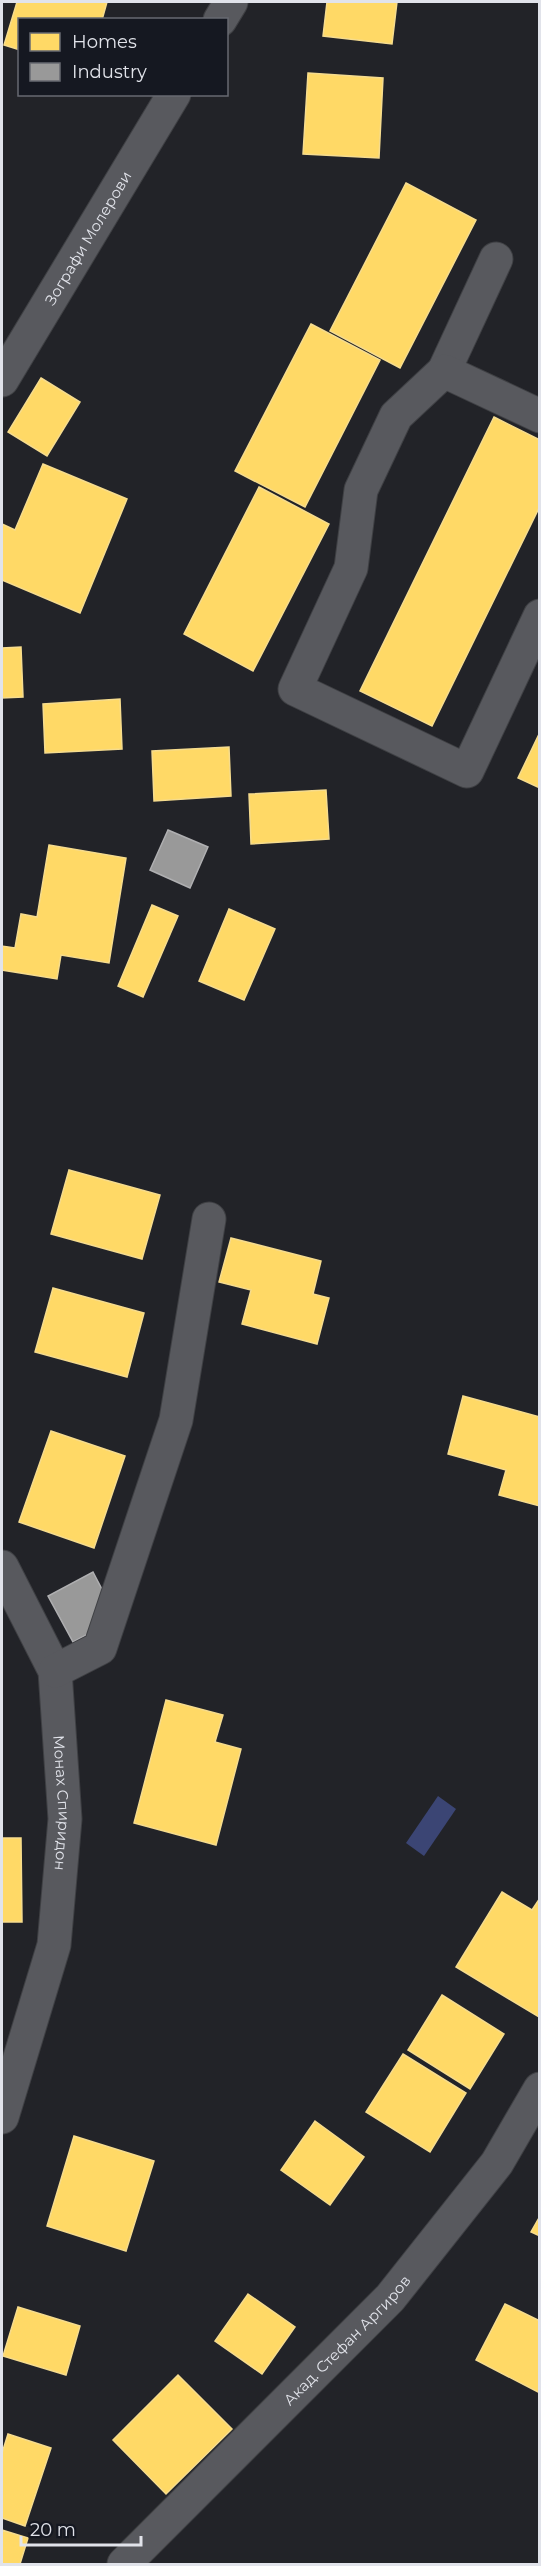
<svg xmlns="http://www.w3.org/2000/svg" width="541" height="2566" viewBox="0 0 541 2566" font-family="Montserrat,sans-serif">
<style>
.water{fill:#3b4574}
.homes{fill:#ffd966;stroke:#f6dc8e;stroke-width:1.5}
.industry{fill:#999;stroke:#afafb1;stroke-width:1.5}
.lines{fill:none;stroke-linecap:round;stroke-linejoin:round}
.minor-casing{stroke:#3f4044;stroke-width:35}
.minor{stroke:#58595e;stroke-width:33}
.labels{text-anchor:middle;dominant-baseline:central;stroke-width:6;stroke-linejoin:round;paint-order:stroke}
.street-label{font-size:15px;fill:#e1e3ea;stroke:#151821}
</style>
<rect width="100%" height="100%" fill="#222328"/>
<!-- water -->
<path class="water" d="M438 1796 456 1809 424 1856 406 1843Z"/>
<!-- homes -->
<path class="homes" d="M17 2H107L102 20H20V50L4 45Z
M327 2H397L392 44 323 36Z
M308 73 383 78 379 158 303 154Z
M406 183 476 220 400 368 330 331Z
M311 324 380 360 305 507 235 471Z
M41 378 80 402 47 456 8 432Z
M494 417 540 440V506L432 726 360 691Z
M43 464 127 499 80 613 2 580V524L15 530Z
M259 487 329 524 253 671 184 634Z
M21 647 23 697 2 698V648Z
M120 699 122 749 45 753 43 704Z
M540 732V788L518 778Z
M229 747 231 796 154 801 152 751Z
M326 790 329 839 251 844 249 794Z
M49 845 126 858 109 963 61 955 57 979 2 970V946L15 948 21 914 37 917Z
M152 905 178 916 143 997 118 986Z
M229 909 275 929 244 1000 199 981Z
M69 1170 160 1195 142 1259 51 1234Z
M231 1238 321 1261 313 1294 329 1298 317 1344 242 1324 251 1290 219 1282Z
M53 1288 144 1313 127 1377 35 1352Z
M463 1396 540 1417V1506L499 1495 506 1470 448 1454Z
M51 1431 125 1456 94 1548 19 1522Z
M166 1700 223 1715 215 1742 241 1749 216 1845 134 1823Z
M2 1838H21L22 1922H2Z
M502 1892 532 1910 540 1898 539 2017 456 1967Z
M442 1995 504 2034 470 2089 408 2050Z
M403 2054 466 2093 430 2152 366 2112Z
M315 2121 364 2157 330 2205 281 2170Z
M74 2136 154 2161 126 2251 47 2226Z
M540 2216V2236L531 2232Z
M248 2294 295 2327 262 2374 215 2341Z
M505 2304 540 2321V2393L476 2360Z
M18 2307 80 2326 66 2375 3 2356Z
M178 2375 232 2429 166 2494 113 2440Z
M8 2434 51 2448 25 2526 2 2518V2453Z
M2 2530 28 2538 20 2564H2Z"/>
<!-- industry -->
<path class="industry" d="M168 830 208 847 190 888 150 870Z
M93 1572 105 1595 94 1631 73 1642 48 1596Z"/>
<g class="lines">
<defs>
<g id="minor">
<path d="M220 20 231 2"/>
<path d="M444 371 496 259"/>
<path id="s1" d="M2 380 174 94"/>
<path d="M540 416 444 371 396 416 361 490 351 568 295 689 467 771 540 616"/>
<path id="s2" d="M2 1567 55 1671 65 1819 54 1945 2 2117"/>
<path d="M55 1671 100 1648 176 1420 209 1219"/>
<path id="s3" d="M124 2564 390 2298 497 2163 540 2089"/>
</g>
</defs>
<!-- minor casing -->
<use href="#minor" class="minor-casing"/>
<!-- minor -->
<use href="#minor" class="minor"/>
</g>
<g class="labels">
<!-- street labels -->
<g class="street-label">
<text stroke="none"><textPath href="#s1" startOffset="166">Зографи Молерови</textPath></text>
<text stroke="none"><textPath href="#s2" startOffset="249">Монах Спиридон</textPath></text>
<text stroke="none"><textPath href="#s3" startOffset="316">Акад. Стефан Аргиров</textPath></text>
</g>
</g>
<!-- border -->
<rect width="541" height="2566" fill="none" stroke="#e1e3ea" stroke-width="6"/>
<!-- legend -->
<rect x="18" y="18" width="210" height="78" fill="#151821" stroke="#676971" stroke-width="1.5"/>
<rect x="30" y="33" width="30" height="18" fill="#ffd966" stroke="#676971" stroke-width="1.5"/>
<text x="72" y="48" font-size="18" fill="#e1e3ea">Homes</text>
<rect x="30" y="63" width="30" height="18" fill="#999999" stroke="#676971" stroke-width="1.5"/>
<text x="72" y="78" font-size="18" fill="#e1e3ea">Industry</text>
<!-- scale -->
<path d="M21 2536v9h120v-9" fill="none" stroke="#e1e3ea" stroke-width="3"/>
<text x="30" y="2536" font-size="18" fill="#e1e3ea" stroke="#151821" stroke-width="4.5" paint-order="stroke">20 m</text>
</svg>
